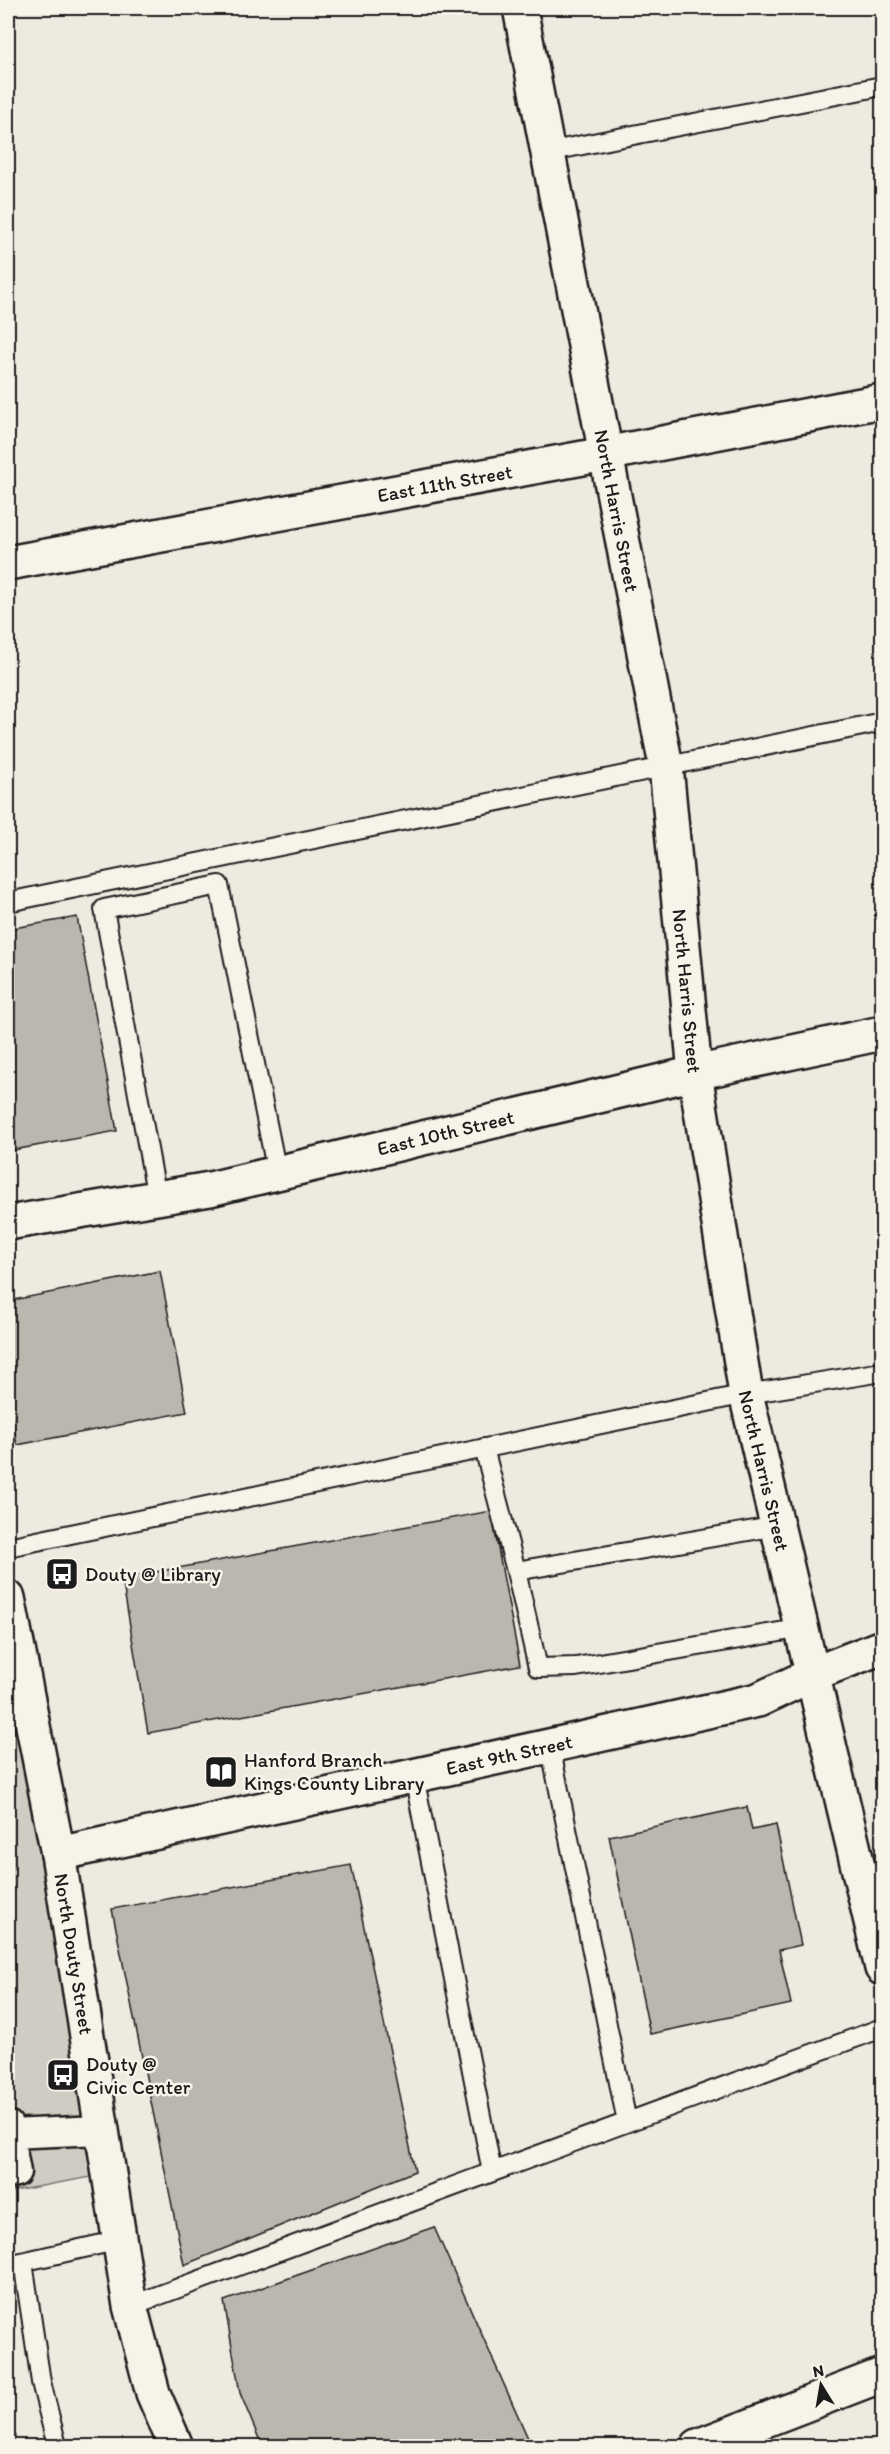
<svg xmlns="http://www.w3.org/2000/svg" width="890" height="2454" viewBox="0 0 890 2454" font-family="Itim,sans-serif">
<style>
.green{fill:#cfccc3;stroke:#767470;stroke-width:1.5}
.building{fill:#bab7af;stroke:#1c1c1c;stroke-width:1.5}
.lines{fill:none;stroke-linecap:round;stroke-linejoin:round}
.service-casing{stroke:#1c1c1c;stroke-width:22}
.pedestrian-casing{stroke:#1c1c1c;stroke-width:33}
.minor-casing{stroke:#1c1c1c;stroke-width:38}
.tertiary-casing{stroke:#1c1c1c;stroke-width:38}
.service{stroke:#f7f3e8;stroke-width:18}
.pedestrian{stroke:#f7f3e8;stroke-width:28}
.minor{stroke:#f7f3e8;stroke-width:33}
.tertiary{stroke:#f7f3e8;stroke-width:33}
.labels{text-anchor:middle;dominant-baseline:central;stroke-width:5;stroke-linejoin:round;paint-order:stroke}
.street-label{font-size:20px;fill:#1c1c1c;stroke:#f7f3e8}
.poi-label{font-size:20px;fill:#1c1c1c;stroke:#f7f3e8;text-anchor:start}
</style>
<rect width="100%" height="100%" fill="#eeeae0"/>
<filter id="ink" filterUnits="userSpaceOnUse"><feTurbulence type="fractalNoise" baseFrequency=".0167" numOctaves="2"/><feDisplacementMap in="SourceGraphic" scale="12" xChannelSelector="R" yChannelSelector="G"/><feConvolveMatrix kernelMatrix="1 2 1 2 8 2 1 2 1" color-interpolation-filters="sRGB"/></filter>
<g filter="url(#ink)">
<!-- green -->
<path class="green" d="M8 1603 108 2174 8 2192Z"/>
<!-- building -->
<path class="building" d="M77 917 117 1131 8 1151V929Z
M160 1271 187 1412 17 1445 8 1396V1301Z
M491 1511 520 1665 148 1733 122 1578Z
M747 1807 752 1830 776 1825 801 1945 779 1950 791 2004 650 2034 609 1836Z
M351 1865 415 2171 184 2265 112 1909Z
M434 2227 531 2445 526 2446H262L240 2393 224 2301Z"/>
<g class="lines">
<defs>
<path id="service" d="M547 152 882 86
M8 902 882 722
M157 1198 104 909 219 885 277 1173
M484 1448 516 1571 538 1668 576 1667 803 1628
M8 1547 746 1394 882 1372
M516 1571 778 1526
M550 1746 627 2122
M414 1776 492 2172
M23 2262 41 2382 57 2446
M8 2265 120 2240
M130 2306 882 2028"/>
<path id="pedestrian" d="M8 2125 9 2134 100 2130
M8 2174 16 2172 9 2134"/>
<g id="minor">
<path id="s1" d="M520 8 666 766 695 1073 746 1394 882 1968"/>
<path id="s2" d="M8 563 605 454 882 401"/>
<path id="s3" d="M8 1223 210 1189 695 1073 882 1033"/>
<path id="s4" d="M58 1854 758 1700 813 1674 882 1647"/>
<path d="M698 2446 882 2375"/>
</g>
<g id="tertiary">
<path id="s5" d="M8 1598 58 1854 130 2306 153 2393 176 2446"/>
</g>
</defs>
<!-- service casing -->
<use href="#service" class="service-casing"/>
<!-- pedestrian casing -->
<use href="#pedestrian" class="pedestrian-casing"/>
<!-- minor casing -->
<use href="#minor" class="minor-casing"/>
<!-- tertiary casing -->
<use href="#tertiary" class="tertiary-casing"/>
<!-- service -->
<use href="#service" class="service"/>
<!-- pedestrian -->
<use href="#pedestrian" class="pedestrian"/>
<!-- minor -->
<use href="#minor" class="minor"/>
<!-- tertiary -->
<use href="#tertiary" class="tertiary"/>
</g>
</g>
<!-- icons -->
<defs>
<symbol id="bus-square" viewBox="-11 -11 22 22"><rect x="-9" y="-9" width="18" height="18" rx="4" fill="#1c1c1c" stroke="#f7f3e8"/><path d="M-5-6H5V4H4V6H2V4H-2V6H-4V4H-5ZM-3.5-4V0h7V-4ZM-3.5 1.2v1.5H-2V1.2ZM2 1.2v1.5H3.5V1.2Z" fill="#fff"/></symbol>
<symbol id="library-square" viewBox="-11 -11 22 22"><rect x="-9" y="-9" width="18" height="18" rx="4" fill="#1c1c1c" stroke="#f7f3e8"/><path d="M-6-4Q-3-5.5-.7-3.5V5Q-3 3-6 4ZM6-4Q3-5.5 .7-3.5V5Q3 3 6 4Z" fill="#fff"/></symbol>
</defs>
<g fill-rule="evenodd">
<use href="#bus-square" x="43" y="1555" width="38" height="38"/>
<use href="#library-square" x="202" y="1753" width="38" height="38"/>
<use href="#bus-square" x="44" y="2056" width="38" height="38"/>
</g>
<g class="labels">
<!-- street labels -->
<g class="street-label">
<text stroke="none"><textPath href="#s2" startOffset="444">East 11th Street</textPath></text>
<text stroke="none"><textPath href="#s1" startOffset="512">North Harris Street</textPath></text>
<text stroke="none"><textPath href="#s1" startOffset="998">North Harris Street</textPath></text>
<text stroke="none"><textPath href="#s3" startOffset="447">East 10th Street</textPath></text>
<text stroke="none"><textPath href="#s1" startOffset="1484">North Harris Street</textPath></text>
<text stroke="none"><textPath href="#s4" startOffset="462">East 9th Street</textPath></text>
<text stroke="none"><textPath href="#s5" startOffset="362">North Douty Street</textPath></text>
</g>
<!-- poi labels -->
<g class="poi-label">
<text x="85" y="1574">Douty @ Library</text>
<text x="244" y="1760">Hanford Branch<tspan x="244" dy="23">Kings County Library</tspan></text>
<text x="86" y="2064">Douty @<tspan x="86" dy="23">Civic Center</tspan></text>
</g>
</g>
<!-- margin -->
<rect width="890" height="2454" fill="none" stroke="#f7f3e8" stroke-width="30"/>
<rect x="15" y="15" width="860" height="2424" fill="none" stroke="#1c1c1c" stroke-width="2" filter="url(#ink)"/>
<!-- north arrow -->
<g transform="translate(821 2385) rotate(349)" stroke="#f7f3e8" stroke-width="4.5" paint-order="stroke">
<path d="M0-4.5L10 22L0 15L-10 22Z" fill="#1c1c1c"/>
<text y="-9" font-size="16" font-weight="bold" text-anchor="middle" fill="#1c1c1c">N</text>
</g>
</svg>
